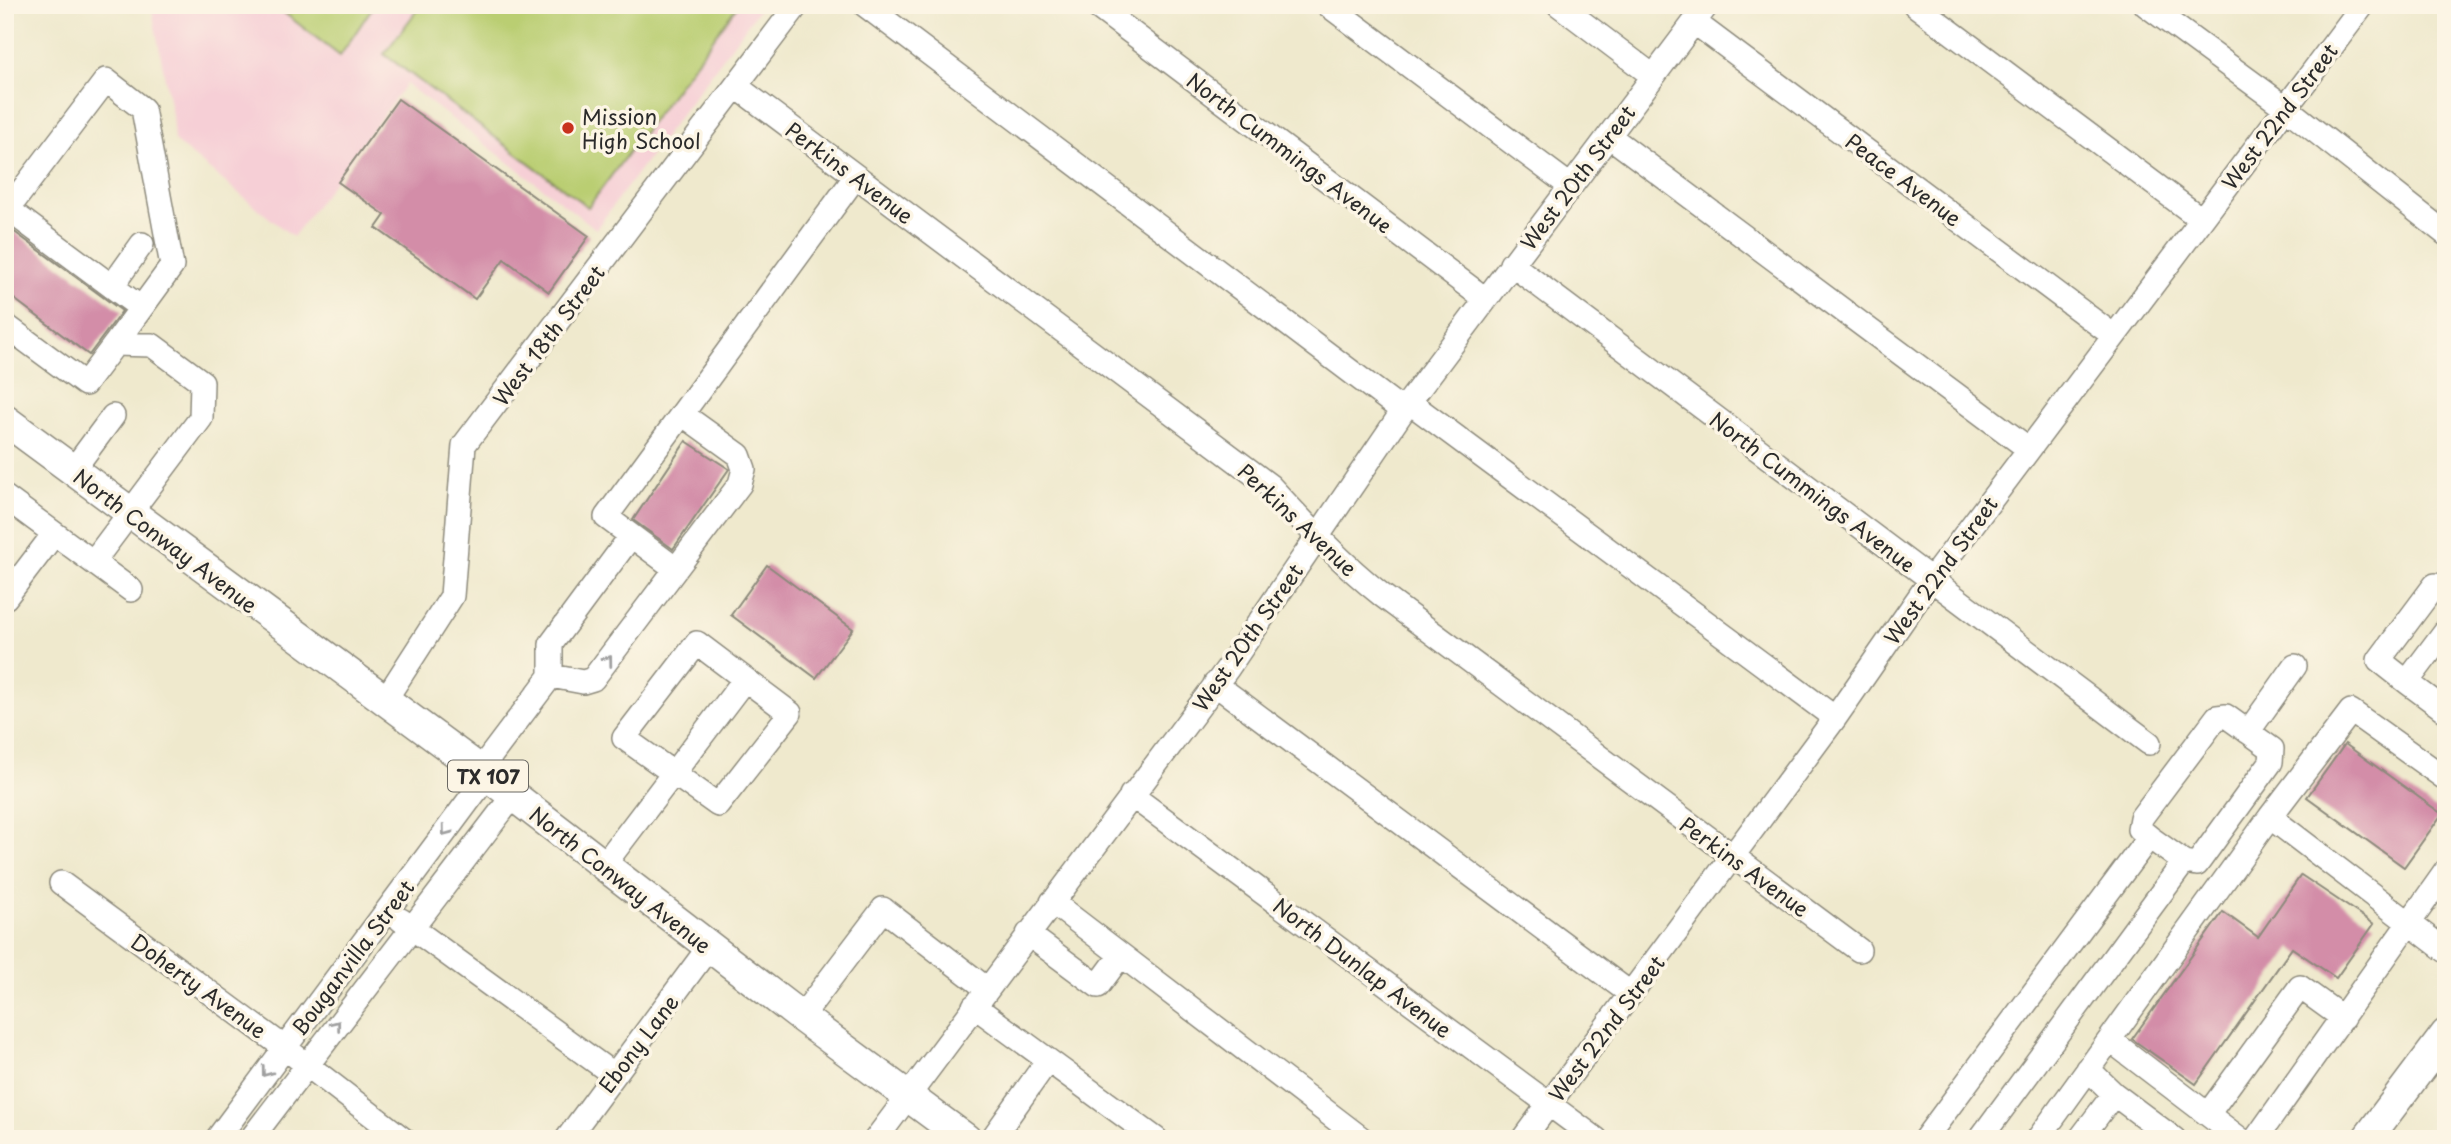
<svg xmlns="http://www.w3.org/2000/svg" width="2451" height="1144" viewBox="0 0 2451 1144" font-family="'Playpen Sans',sans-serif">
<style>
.built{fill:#f6cfd6}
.green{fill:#bace72;stroke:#727c4e;stroke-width:2}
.building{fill:#d38da8}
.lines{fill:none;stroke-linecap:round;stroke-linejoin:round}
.minor-casing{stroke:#8d8a7c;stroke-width:26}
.major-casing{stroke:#8d8a7c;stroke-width:33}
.minor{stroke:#fff;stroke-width:23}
.major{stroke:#fff;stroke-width:30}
.oneway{stroke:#a0a0a0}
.poi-dot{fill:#c8321e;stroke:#fcf5e5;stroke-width:2.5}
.labels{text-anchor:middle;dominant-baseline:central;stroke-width:7;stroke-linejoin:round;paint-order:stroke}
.shield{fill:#fcf5e5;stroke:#6a6863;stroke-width:2}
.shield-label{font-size:19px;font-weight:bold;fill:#2b2b2b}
.poi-label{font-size:21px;fill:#2b2b2b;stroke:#fcf5e5;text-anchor:start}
.street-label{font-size:21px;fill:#2b2b2b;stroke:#fcf5e5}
</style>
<rect width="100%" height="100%" fill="#fcf5e5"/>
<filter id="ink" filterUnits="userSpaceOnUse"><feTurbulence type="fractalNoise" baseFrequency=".0143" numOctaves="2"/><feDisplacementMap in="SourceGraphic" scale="14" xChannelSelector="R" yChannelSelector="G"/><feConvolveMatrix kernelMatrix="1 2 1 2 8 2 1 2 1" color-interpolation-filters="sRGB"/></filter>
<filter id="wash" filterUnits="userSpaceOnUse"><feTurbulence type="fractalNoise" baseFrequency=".00686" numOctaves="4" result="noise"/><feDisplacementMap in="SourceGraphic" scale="28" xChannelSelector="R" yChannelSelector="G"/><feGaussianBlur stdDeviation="1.57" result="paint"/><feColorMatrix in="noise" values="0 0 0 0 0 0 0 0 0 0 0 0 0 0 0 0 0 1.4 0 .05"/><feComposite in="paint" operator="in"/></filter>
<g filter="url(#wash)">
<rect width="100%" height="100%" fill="#efe9cd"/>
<!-- built -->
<path class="built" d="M151 5H762L596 229 406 84 293 237 174 141 172 115Z"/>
<!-- green -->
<path class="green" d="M274 5H374L340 56Z
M421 5H738L588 207 384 54Z"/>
<g id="blocks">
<!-- building -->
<path class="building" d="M398 99 589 236 549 292 504 259 475 299 376 228 385 215 338 182Z
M5 225 122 311 89 355 5 292Z
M686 441 729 469 673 549 633 520Z
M767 565 853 629 816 678 731 615Z
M2345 744 2442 814 2404 867 2307 797Z
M2301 875 2374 924 2336 978 2292 948 2196 1084 2132 1039 2223 912 2258 937Z"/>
</g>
</g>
<g filter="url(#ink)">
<use href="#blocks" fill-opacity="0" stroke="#8d8a7c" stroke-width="2"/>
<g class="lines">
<defs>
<path id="minor" d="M865 5 1403 411
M1095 5 1485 299
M1328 5 1570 186
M1559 5 1653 76
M1915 5 2201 219
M2146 5 2285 107 2446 234
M1694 22 2114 336
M737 87 1270 486C1306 525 1341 563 1383 596L1859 950
M1609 136 2029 449
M5 207 141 308
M8 209 106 80 143 109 172 266 115 344
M1511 264 2149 743
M112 286 142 244
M5 325 85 384 115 344 152 345 202 382 201 418 93 562
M1409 402 1835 718
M682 414 856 176
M73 470 113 416
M5 497 131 590
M6 597 54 534
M2446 630 2407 682 2446 711
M697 643 790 713 718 805 624 738Z
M551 676 583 682 593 679 740 484 744 469 739 455 682 414 606 517 676 569
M2407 682 2379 660 2435 585 2446 593
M1215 684 1631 994
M385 700 452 596 464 445 797 5
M2248 732 2295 666
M480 770 551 676V644L631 536
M1131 795 1596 1139
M2270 817 2351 711 2446 779
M2149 837 2184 862
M603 866 745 679
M61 883 285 1048 403 1139
M1052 902 1362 1139
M401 920 614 1075
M1028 934 1098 986 1121 955
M974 1006 1156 1139
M801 1017 883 909 987 989
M2110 1040 2240 1139
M2088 1069 2114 1094 2174 1139
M2208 1114 2300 987 2343 1018
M217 1139 487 776
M251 1139 513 796
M567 1139 709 947
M876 1139 1228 668 1409 402 1707 5
M992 1139 1048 1060
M1523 1139 1835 718 1931 580 2363 5
M1925 1139 2149 837 2139 829 2141 818 2217 717 2226 716 2272 749 2271 762 2197 864 2184 862 1980 1139
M2038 1139 2270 817 2446 951
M2080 1139 2114 1094
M2256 1139 2446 871"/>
<path id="major" d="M5 420 480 770 801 1017 966 1139
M2367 1139 2446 1034"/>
</defs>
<!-- minor casing -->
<use href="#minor" class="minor-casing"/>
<!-- major casing -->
<use href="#major" class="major-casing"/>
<!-- minor -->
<use href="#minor" class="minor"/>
<!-- major -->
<use href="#major" class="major"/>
</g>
<!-- one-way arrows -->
<defs><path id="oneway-chevron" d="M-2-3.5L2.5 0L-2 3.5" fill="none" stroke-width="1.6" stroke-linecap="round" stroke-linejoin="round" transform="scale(1.75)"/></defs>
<g class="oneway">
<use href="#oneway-chevron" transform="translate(608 660) rotate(-53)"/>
<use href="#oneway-chevron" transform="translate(446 831) rotate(127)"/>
<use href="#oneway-chevron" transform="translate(336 1025) rotate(-52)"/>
<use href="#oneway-chevron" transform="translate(266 1072) rotate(127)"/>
</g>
</g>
<!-- markers -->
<circle class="poi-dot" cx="568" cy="128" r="7"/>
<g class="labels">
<!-- shield labels -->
<rect class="shield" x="448" y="760.5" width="80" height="31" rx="5"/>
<g class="shield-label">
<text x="488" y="776">TX 107</text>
</g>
<!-- poi labels -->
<g class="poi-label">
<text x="582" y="116">Mission<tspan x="582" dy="24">High School</tspan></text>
</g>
<!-- street labels -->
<g class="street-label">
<text transform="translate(2279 116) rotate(-53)">West 22nd Street</text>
<text transform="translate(1290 152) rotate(37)">North Cummings Avenue</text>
<text transform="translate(850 172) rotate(37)">Perkins Avenue</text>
<text transform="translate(1577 177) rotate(-53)">West 20th Street</text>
<text transform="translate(1904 179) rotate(37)">Peace Avenue</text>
<text transform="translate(548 335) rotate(-53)">West 18th Street</text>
<text transform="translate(1813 491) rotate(37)">North Cummings Avenue</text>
<text transform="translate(1298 519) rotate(43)">Perkins Avenue</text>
<text transform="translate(166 540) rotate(37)">North Conway Avenue</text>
<text transform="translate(1940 570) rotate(-54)">West 22nd Street</text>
<text transform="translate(1247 637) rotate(-55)">West 20th Street</text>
<text transform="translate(1745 866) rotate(36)">Perkins Avenue</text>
<text transform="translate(621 879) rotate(38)">North Conway Avenue</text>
<text transform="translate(352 957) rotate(-53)">Bouganvilla Street</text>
<text transform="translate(1363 967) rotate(37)">North Dunlap Avenue</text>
<text transform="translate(199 985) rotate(36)">Doherty Avenue</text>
<text transform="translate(1606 1028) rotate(-53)">West 22nd Street</text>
<text transform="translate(638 1043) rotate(-53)">Ebony Lane</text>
</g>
</g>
<!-- margin -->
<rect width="2451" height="1144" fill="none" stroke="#fcf5e5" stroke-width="28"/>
</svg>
